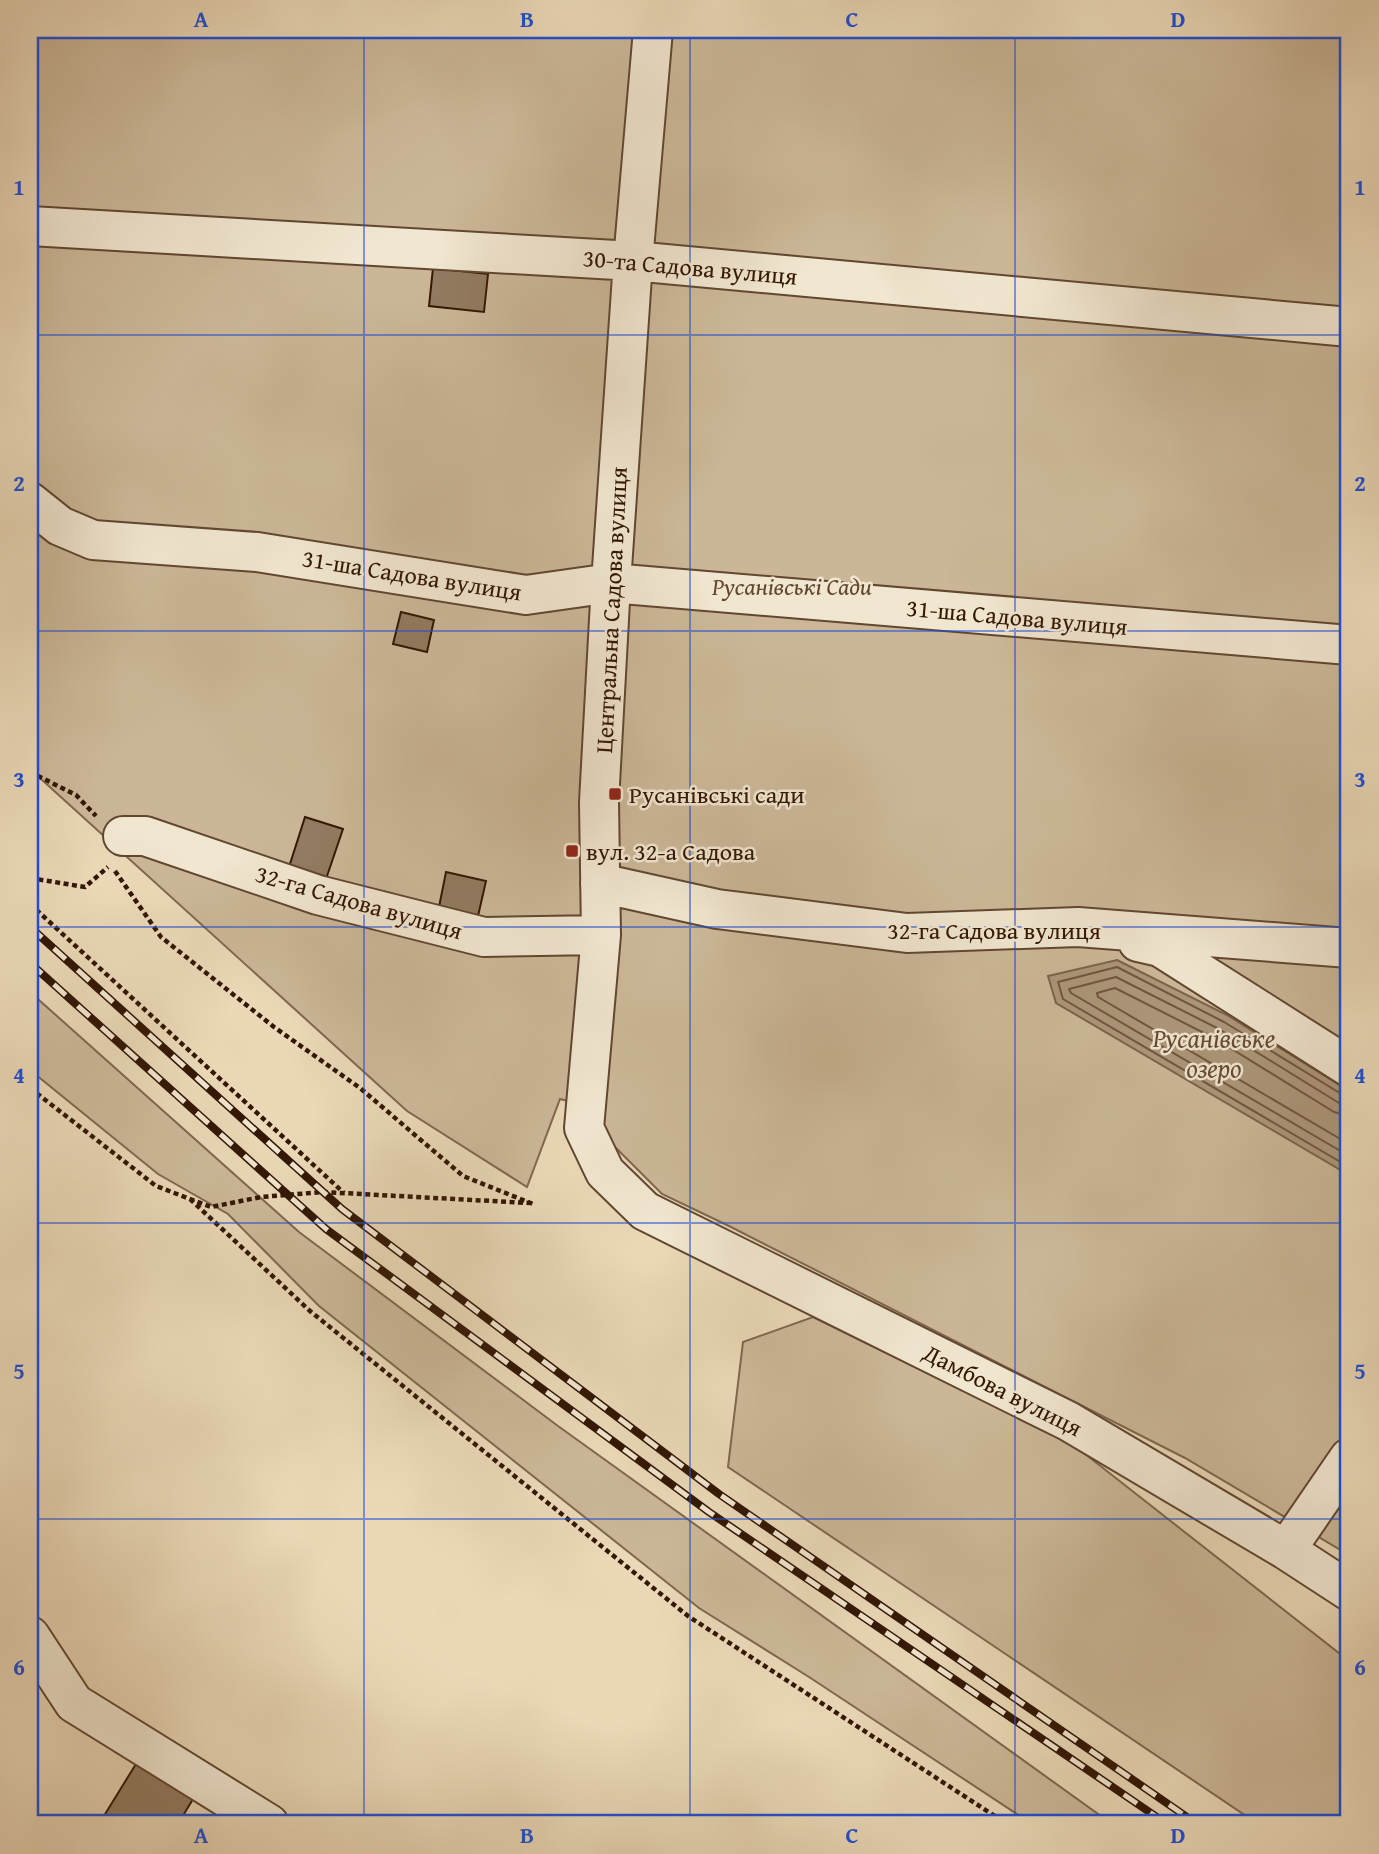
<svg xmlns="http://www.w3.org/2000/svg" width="1379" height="1854" viewBox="0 0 1379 1854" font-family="'Gentium Book Plus',serif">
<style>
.green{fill:#cbb798;stroke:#7f674e;stroke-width:2}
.water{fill:#ac967a;stroke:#7c634a;stroke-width:2}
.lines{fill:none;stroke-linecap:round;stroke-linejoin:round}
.shore{stroke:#70563e;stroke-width:2}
.building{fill:#927b61;stroke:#331703;stroke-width:2}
.minor-casing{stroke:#614730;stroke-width:42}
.path{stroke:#331703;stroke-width:4.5;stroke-dasharray:5 3.5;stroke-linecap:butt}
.minor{stroke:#f1e6d0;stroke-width:38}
.rail-casing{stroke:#331703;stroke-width:8}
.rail{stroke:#f1e6d0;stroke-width:5;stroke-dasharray:16;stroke-linecap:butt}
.grid{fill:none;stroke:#1d4ed8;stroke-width:2;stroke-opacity:0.55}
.poi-dot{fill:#8f2418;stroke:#f1e6d0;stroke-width:2.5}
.labels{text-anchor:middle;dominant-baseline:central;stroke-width:5;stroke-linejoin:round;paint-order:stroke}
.street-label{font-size:24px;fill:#331703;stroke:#f1e6d0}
.park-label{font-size:24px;font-style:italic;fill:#614730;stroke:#f1e6d0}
.poi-label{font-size:24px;fill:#331703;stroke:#f1e6d0;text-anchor:start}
.water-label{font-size:26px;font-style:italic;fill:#634a33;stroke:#f1e6d0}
.neatline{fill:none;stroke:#1d4ed8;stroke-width:2.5}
.grid-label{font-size:23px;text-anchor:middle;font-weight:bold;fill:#1d4ed8}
</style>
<rect width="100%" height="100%" fill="#ead8b7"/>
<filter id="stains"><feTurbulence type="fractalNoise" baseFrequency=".00286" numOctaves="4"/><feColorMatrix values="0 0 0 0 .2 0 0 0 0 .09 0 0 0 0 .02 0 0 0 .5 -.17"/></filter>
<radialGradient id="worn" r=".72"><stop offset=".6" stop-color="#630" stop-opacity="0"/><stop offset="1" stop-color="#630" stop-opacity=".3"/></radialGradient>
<!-- green -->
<path class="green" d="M30 30H1349V1555L1185 1458 731 1227 662 1194 603 1135V1110L560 1099 527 1187 407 1111 30 769Z
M30 992 299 1232 558 1426 1112 1824H1032L809 1677 699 1608 319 1306 228 1214 158 1174 30 1070Z
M813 1317 1075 1446 1349 1661V1824H1258L728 1467 743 1342Z"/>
<!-- water -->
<path class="water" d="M1117 960 1227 1015 1349 1091V1175L1056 1003 1048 976Z"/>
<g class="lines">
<!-- shore -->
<path class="shore" d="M1349 1097 1343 1095 1224 1022 1117 967 1058 982 1063 999 1349 1167
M1349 1105 1339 1103 1219 1029 1116 977 1069 989 1071 993 1349 1156
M1349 1116 1334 1112 1214 1038 1115 988 1097 993 1098 997 1349 1144"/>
</g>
<!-- building -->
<path class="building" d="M433 268 488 274 484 312 429 306Z
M401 612 434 620 427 652 393 644Z
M305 817 343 829 326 879 289 867Z
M446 872 486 881 478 916 439 907Z
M139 1759 196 1794 178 1824H99Z"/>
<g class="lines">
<defs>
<path id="minor" d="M653 30 633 261 611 583 599 802 601 935 584 1128 605 1172 645 1211 1068 1421 1286 1550 1349 1591
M30 226 633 261 1349 327
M30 502 60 526 93 540 257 552 526 595 611 583 1349 645
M123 836H145L318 895 484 937 601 935
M600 883 717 909 907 933 1078 927 1349 948
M1138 942 1160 947 1349 1067
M1286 1550 1349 1458
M30 1636 74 1703 269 1824"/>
</defs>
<!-- minor casing -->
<use href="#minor" class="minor-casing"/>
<!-- path -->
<path class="path" d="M30 772 76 795 96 816
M115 871 161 937 274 1027 360 1088 463 1176 533 1204
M30 878 85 887 108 867
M30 904 344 1193
M30 1088 156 1186 211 1207 261 1197 323 1192 529 1203
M190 1199 310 1311 688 1616 1007 1824"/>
<!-- minor -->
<use href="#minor" class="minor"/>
<defs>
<path id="rail" d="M30 927 342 1209 719 1494 1197 1824
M30 963 326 1229 709 1512 1167 1824"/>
</defs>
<!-- rail casing -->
<use href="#rail" class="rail-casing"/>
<!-- rail -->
<use href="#rail" class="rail"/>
</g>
<!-- grid -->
<path class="grid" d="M364 30V1824M690 30V1824M1015 30V1824M30 335H1349M30 631H1349M30 927H1349M30 1223H1349M30 1519H1349"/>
<!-- markers -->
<g class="poi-dot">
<rect x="608" y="787" width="14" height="14" rx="3.5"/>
<rect x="565" y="844" width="14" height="14" rx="3.5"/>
</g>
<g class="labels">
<!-- street labels -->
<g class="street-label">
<text transform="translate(690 267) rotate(5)">30-та Садова вулиця</text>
<text transform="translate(412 575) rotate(9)">31-ша Садова вулиця</text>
<text transform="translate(611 610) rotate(-87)">Центральна Садова вулиця</text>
<text transform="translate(1017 617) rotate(5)">31-ша Садова вулиця</text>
<text transform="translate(359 902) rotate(16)">32-га Садова вулиця</text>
<text x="994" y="930">32-га Садова вулиця</text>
<text transform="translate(1003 1390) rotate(27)">Дамбова вулиця</text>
</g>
<!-- park labels -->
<g class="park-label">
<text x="792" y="586">Русанівські Сади</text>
</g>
<!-- poi labels -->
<g class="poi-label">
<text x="629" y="794">Русанівські сади</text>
<text x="586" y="851">вул. 32-а Садова</text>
</g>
<!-- water labels -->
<g class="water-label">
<text x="1214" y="1037">Русанівське<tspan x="1214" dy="30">озеро</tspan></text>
</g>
</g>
<!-- margin -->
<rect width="1379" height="1854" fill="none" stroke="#ead8b7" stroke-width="77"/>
<rect x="38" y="38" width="1302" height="1777" class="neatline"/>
<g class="grid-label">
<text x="201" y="27">A</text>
<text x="527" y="27">B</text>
<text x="852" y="27">C</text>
<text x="1178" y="27">D</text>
<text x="19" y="195">1</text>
<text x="1360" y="195">1</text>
<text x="19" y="491">2</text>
<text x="1360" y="491">2</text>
<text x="19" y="787">3</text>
<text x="1360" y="787">3</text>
<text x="19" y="1083">4</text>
<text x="1360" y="1083">4</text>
<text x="19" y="1379">5</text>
<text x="1360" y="1379">5</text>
<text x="19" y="1675">6</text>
<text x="1360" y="1675">6</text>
<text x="201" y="1843">A</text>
<text x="527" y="1843">B</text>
<text x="852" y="1843">C</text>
<text x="1178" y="1843">D</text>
</g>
<rect width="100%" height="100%" filter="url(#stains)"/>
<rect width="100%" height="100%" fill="url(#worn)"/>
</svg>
